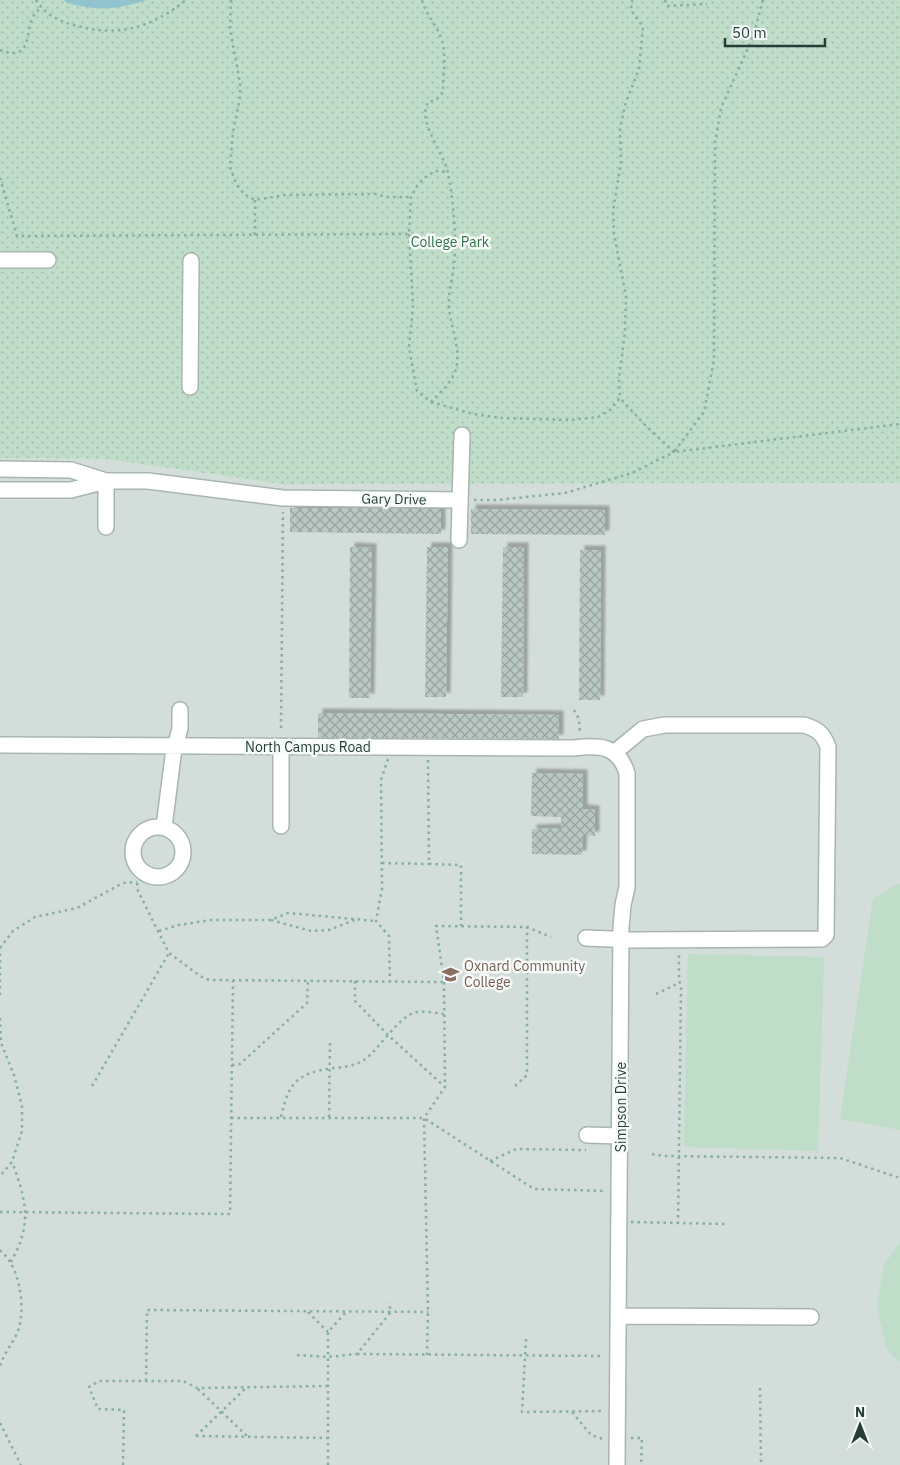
<svg xmlns="http://www.w3.org/2000/svg" width="900" height="1465" viewBox="0 0 900 1465" font-family="'IBM Plex Sans',sans-serif">
<style>
.built{fill:#d3ddd9}
.grass{fill:#bfddc8}
.park{fill:url(#park-dots)}
.water{fill:#91c4cf}
.building{fill:url(#building-cross-hatch);filter:url(#shadow)}
.lines{fill:none;stroke-linecap:round;stroke-linejoin:round}
.minor-casing{stroke:#a8b5b1;stroke-width:18}
.path{stroke:#87afa4;stroke-width:2.5;stroke-dasharray:2.5 4;stroke-linecap:butt}
.minor{stroke:#fff;stroke-width:15}
.labels{text-anchor:middle;dominant-baseline:central;stroke-width:5;stroke-linejoin:round;paint-order:stroke}
.park-label{font-size:14px;fill:#31744c;stroke:#f6faf8}
.street-label{font-size:14px;fill:#253f38;stroke:#f6faf8}
.education-label{font-size:14px;fill:#785e54;stroke:#f6faf8;text-anchor:start}
</style>
<defs>
<pattern id="park-dots" width="8" height="8" patternUnits="userSpaceOnUse" patternTransform="scale(1.25)"><rect width="8" height="8" fill="#bfddc8"/><path d="M2 2h.1M6 6h.1" fill="none" stroke="#a4bfad" stroke-width="1.8" stroke-linecap="round"/></pattern>
<pattern id="building-cross-hatch" width="8" height="8" patternUnits="userSpaceOnUse" patternTransform="scale(1.25)"><rect width="8" height="8" fill="#bac8c3"/><path d="M0 0l8 8M0 8l8-8" fill="none" stroke="#97a49f"/></pattern>
<filter id="shadow"><feDropShadow dx="4.5" dy="-4.5" stdDeviation="1" flood-color="#0004"/></filter>
</defs>
<rect width="100%" height="100%" fill="#e5edea"/>
<!-- built -->
<path class="built" d="M0 458 106 459 281 484 900 483V1465H0Z"/>
<!-- grass -->
<path class="grass" d="M896 884 900 885V1130L840 1119 873 899Z
M688 954 824 957 818 1151 684 1147Z
M900 1242V1362L887 1350 877 1307 884 1265Z"/>
<!-- park -->
<path class="park" d="M0 0H900V483L281 484 106 459 0 458Z"/>
<!-- water -->
<path class="water" d="M64 0H147C114 10 100 11 67 3Z"/>
<!-- building -->
<path class="building" d="M290 508 441 509V534L290 532Z
M471 509 605 510V535L471 534Z
M350 547 372 548 370 698H349Z
M427 547H448L446 697H425Z
M503 547H524L523 697H501Z
M580 550H601L600 700H579Z
M318 713 559 715V739L318 738Z
M532 773 583 774V809L595 810V836H583L582 855 532 854V829L561 828V817L531 816Z"/>
<g class="lines">
<defs>
<path id="minor" d="M0 260H48
M190 387 191 261
M0 469 71 470 106 481
M106 481V527
M0 490H71L106 481H148L283 498 459 500
M459 540 462 435
M0 745 574 748C599 745 618 745 627 773V887L623 905 621 928 617 1465
M281 747V826
M133 852a25 25 0 1 1 50 0a25 25 0 1 1-50 0Z
M164 827 173 756 180 728V710
M586 938 634 940 822 939 826 935 828 747C823 733 817 729 804 725H665L643 729 615 752
M587 1135 620 1136
M619 1316 811 1317"/>
</defs>
<!-- minor casing -->
<use href="#minor" class="minor-casing"/>
<!-- path -->
<path class="path" d="M36 0C45 14 58 21 74 25 117 38 151 28 186 0
M231 0 230 29 240 83V98L233 132 230 167 236 183 244 194 255 200 286 195 377 194 385 197H410
M665 0 667 6 707 4
M763 0 753 37 721 108 715 143 714 360 704 412 674 452 900 424
M0 50C33 63 25 31 33 17 35 13 38 10 41 8
M0 178 17 236 409 234 411 197 417 186 424 178 435 171 448 172
M255 200V235
M409 234 413 306 409 347 417 391 431 402C441 392 452 382 456 369 462 346 448 324 449 301 449 289 453 276 454 264 457 240 453 197 448 173 444 152 417 123 428 102L436 100 443 92C443 76 447 52 441 38 436 24 426 15 422 0
M431 402 473 414 502 418 570 420 598 417 609 411 620 398 619 379 625 332 626 296 614 234 613 211 621 162 620 128 626 102 639 69 643 27 631 10 632 0
M474 500H497L565 493 632 473 674 452 643 423 620 398
M574 710 579 719 580 733
M281 728 283 512
M388 759 381 780 382 889 376 921 389 936 390 982
M428 760 429 864 461 865V926
M382 863 429 864
M147 875 137 882 138 891 169 953 200 976 209 980 444 982
M271 920 311 931 329 930 357 919
M159 931 179 925 211 920H271L288 913 376 921
M0 948 13 931 35 917 77 908 123 883 137 882
M355 981V1001L388 1035 445 1087
M656 994 679 983
M0 995V949
M0 1018 1 1043 14 1075 22 1106V1131L12 1162 0 1176
M232 1065 240 1064 307 1003 308 981
M92 1086 169 953
M515 1086 527 1075V927
M281 1117C289 1081 298 1073 334 1068 344 1067 355 1066 364 1060 378 1051 400 1014 417 1012 426 1011 436 1013 444 1014
M329 1117 330 1042
M231 1118H424L534 1189 606 1191
M652 1154 664 1156 840 1158 900 1178
M490 1161 516 1149 586 1150
M0 1212 230 1214 233 981
M631 1222 726 1224
M678 1224 681 988 679 979V953
M0 1250C3 1254 8 1257 10 1262 21 1279 25 1312 18 1331 13 1343 4 1353 0 1366
M11 1262C15 1254 20 1245 22 1236 30 1211 21 1186 12 1162
M308 1312 328 1332
M526 1339 522 1412 603 1411
M357 1354 603 1356
M297 1355 328 1357 357 1354 390 1313V1302
M427 1355 428 1312 424 1118 445 1087 444 982 436 926 527 927 551 937
M146 1381 147 1310 428 1312
M760 1388 761 1465
M198 1389 248 1437
M572 1412 591 1435 603 1439
M0 1423 21 1465
M196 1436 328 1438
M196 1436 246 1388
M631 1438H642L641 1465
M123 1465 124 1410 98 1409 89 1387 99 1381H183L197 1388 327 1386
M328 1465V1332L346 1312"/>
<!-- minor -->
<use href="#minor" class="minor"/>
</g>
<!-- icons -->
<defs>
<symbol id="university-bare" viewBox="-9 -9 18 18"><path d="M0-5L7-2L0 1L-7-2ZM-4 1L0 2.5L4 1V4Q0 6-4 4Z" fill="#8d6e63" stroke="#f6faf8" stroke-width="2.5" paint-order="stroke"/></symbol>
</defs>
<g fill-rule="evenodd">
<use href="#university-bare" x="438" y="962" width="25" height="25"/>
</g>
<g class="labels">
<!-- park labels -->
<g class="park-label">
<text x="450" y="242">College Park</text>
</g>
<!-- street labels -->
<g class="street-label">
<text transform="translate(394 499) rotate(1)">Gary Drive</text>
<text x="308" y="747">North Campus Road</text>
<text transform="translate(621 1107) rotate(-90)">Simpson Drive</text>
</g>
<!-- education labels -->
<g class="education-label">
<text x="464" y="966">Oxnard Community<tspan x="464" dy="16">College</tspan></text>
</g>
</g>
<!-- north arrow -->
<g transform="translate(860 1425)" stroke="#f6faf8" stroke-width="4" paint-order="stroke">
<path d="M0-4L9 19L0 12L-9 19Z" fill="#253f38"/>
<text y="-8" font-size="14" font-weight="bold" text-anchor="middle" fill="#253f38">N</text>
</g>
<!-- scale -->
<path d="M725 38v8h100v-8" fill="none" stroke="#253f38" stroke-width="2.5"/>
<text x="732" y="38" font-size="15" fill="#253f38" stroke="#f6faf8" stroke-width="4" paint-order="stroke">50 m</text>
</svg>
